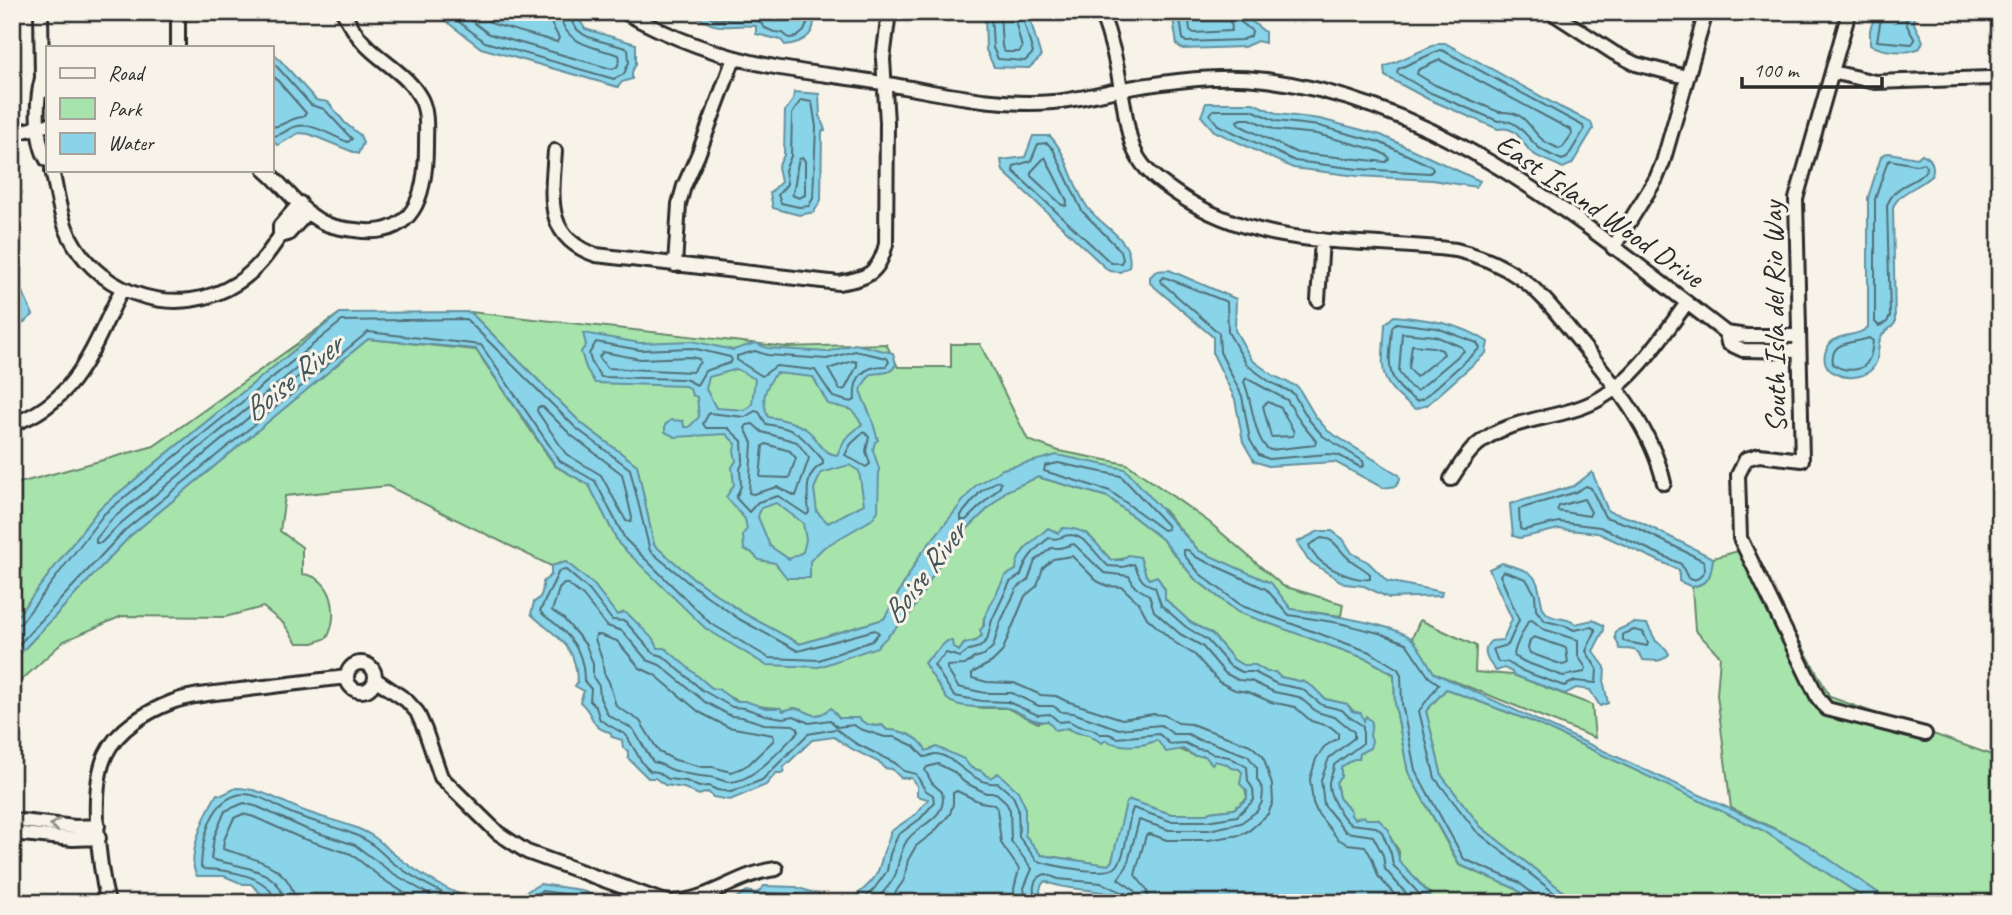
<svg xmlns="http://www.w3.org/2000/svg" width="2012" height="915" viewBox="0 0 2012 915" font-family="Caveat,sans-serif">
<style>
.green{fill:#a6e4ac;stroke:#68886c;stroke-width:2}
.water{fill:#8ad4ea;stroke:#64909e;stroke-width:2;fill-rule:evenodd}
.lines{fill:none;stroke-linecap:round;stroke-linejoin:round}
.shore{stroke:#516f77;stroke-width:2}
.minor-casing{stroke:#2b2b2b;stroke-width:18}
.minor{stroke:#f7f3e8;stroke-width:12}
.oneway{stroke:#918f8a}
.labels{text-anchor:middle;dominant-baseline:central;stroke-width:6;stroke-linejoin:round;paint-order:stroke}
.street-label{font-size:30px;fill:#2b2b2b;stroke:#f7f3e8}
.water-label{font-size:32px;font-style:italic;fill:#43555b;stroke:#f7f3e8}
</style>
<rect width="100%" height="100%" fill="#f7f3e8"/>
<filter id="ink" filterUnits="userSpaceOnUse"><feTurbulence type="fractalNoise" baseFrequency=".0143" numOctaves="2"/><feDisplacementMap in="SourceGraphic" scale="14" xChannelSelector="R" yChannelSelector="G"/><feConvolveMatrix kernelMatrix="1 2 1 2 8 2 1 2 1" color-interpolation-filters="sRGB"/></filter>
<g filter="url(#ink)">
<!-- green -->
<path class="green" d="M470 312 787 347 886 344 898 367H951V344H980L1028 440 1059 451 1127 464 1209 522 1283 586 1343 604 1341 616 1291 609 1271 583 1199 551 1164 510 1057 456 1003 469 920 555 884 619 800 644 743 613 693 578 654 545 637 465 581 423Z
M340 313 99 509 12 623V485L154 446Z
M368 339 476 350 555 466 589 485 619 544 662 584 766 665 911 613 941 561 966 530 1006 491 1037 477 1108 497 1162 539 1195 579 1238 612 1367 659 1394 675 1395 704 1408 772 1459 865 1514 888 1535 903H1431L1430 894 1399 861V851L1378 819H1354L1351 815 1350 810 1339 798 1336 782 1341 767 1360 753 1370 736 1364 723 1347 704 1325 699 1313 687 1304 682 1280 677 1275 672H1267L1255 665H1243L1234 660 1212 634 1190 622 1165 599V589L1157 577 1149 579 1146 575 1140 557 1111 560 1087 533H1058L1048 529 1023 551 1016 570 984 618 982 635 976 641 964 644 959 651 953 647 951 702 979 708H1007L1038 723 1048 720 1075 732 1089 735 1093 738 1157 740 1195 756H1205L1227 764 1231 768H1239L1242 772 1247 798 1234 809 1210 812 1207 814H1171L1130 800 1112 861 1108 865 1041 855 1025 835V806L981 771 925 752C922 737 901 730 887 730L882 725C873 727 864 724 858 718H839L827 713 810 716 795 708 783 711 781 708C754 708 727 699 706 684L665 649 658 648 629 615H617L594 585 566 562 551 566 388 486 285 496 280 531 302 547V574C333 576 340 615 327 638L313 643H297L284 624 263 607 225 617 122 616 64 641 12 689V662L130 536Z
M1749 548 1830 697 2000 758V903H1893L1807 844 1731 808 1717 695 1720 656 1695 630 1692 587C1710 583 1711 575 1713 558Z
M1420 620 1476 646 1475 672 1513 675 1592 705 1595 738 1434 673 1412 638Z
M1446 689 1533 722 1764 831 1872 903H1578L1481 827 1442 776 1426 711Z"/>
<!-- water -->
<path class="water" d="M434 12H575L585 29 636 44V64L632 72V79L622 82 618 87 481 48Z
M677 12H813C818 33 805 43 785 45L781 40 756 34V26C727 23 721 34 693 14L681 16Z
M985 12H1028L1041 57 1029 68 994 67 986 50Z
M1172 12H1240L1265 32V43L1257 41 1244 47 1183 49 1177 45Z
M1876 12H1915C1910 23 1919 31 1923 41L1920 48C1908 54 1881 52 1870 44V30Z
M1439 43H1445L1560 107 1591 122 1593 129 1572 164 1563 168C1554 163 1540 159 1532 153 1520 142 1518 125 1498 129L1428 99 1385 76 1384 67Z
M271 50 316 100 328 102 345 123 360 135 363 143 358 154 309 134 299 133 278 145 271 141Z
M794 92 819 94 820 117 825 130 822 131 821 200 814 212 799 215 773 208 770 193 781 182 778 167 784 155 785 111 793 100Z
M1206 103H1253L1278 114 1320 119 1381 135 1480 181 1476 187 1432 180 1357 176 1293 168 1214 131 1201 116Z
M1033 136H1050C1069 156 1072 186 1088 208 1102 227 1135 240 1129 267L1120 272 1109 271 1003 171 1001 160 1025 157Z
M1889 153 1917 158 1922 154C1932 158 1935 165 1932 175 1919 188 1901 190 1893 207L1895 323C1891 330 1883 330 1880 339 1877 349 1880 362 1871 370 1852 387 1811 372 1829 345 1838 332 1858 338 1868 327V198L1881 157 1884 154Z
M1169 270 1236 299 1235 330 1252 360 1274 376 1298 387 1315 416 1328 431 1399 475 1400 479 1396 486 1383 488 1335 462 1268 466 1254 461 1243 442 1235 399 1213 354V337L1150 283V277L1156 271Z
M12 276 16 278 33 315 12 332Z
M470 312 581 423 637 465 654 545 693 578 743 613 800 644 884 619 920 555 976 485 1003 469 1057 455 1125 469 1199 551 1271 583 1291 609C1315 613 1399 624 1413 640 1421 649 1427 662 1434 673L1807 844 1893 903H1872L1764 831 1533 722 1446 689 1426 711 1442 776 1481 827 1578 903H1535L1514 888 1460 865 1408 772 1395 704 1394 674 1367 659 1238 612 1195 579 1162 539 1108 497 1038 477 1006 491 966 530 941 561 911 613 877 647 819 667 766 665 705 628 619 544 589 485 556 466 476 349 368 339 130 536 12 662V623L99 509 340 313Z
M1394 316C1427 319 1460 323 1488 342L1486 353 1427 405 1415 409C1374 381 1383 369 1385 324Z
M583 333 640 343 692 341 733 350 756 343 767 348 827 352 855 344 893 353 896 364C891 375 882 372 871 374 856 392 861 393 869 412 873 421 875 431 878 440L875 442 873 450 879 469 878 511 871 520 823 548 810 561V578H787L775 563 759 560 751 552 744 550 743 534 747 529 745 519 726 497 734 485 732 467 736 461 734 450 736 444 726 434 675 437 665 432V425L671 420 683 421 684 427H689L699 417 697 397 692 395 690 389 685 386 595 383 586 368 581 352 586 345ZM737 369 755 379 752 404 745 410 716 408 706 389 709 377ZM776 373 813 377 828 404 852 410 862 424 845 439 837 455C818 452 820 439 807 430 798 423 779 418 768 417 761 399 764 389 776 373ZM849 465 859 471 864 504 828 523 817 512 814 489 821 473ZM776 503 803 523 806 540 803 552 789 559 770 546 758 517 761 508Z
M1592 472 1608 511 1636 520 1713 558C1711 575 1710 583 1692 587L1679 581V570L1598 533 1559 529 1520 538 1513 536 1510 504 1574 486Z
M1048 528 1058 533 1063 528C1089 528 1094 542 1111 560H1123L1128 555 1140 557 1146 575 1149 579 1157 576 1165 590V599L1190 622 1212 634 1234 660 1243 665H1255L1267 672H1275L1280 677 1304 682 1313 687 1325 699 1347 704 1352 711 1361 713 1364 721 1366 716 1372 722 1370 736 1372 741 1370 748 1360 753 1359 759H1354L1341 767V777L1336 782 1339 798 1351 811V815L1354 819 1364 816 1366 819H1378L1389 830C1389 841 1399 848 1399 861L1430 895 1431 903H1127C1101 884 1071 894 1045 881 1038 887 1040 894 1042 903H853C855 893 862 892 868 885 878 876 880 866 883 854 885 846 890 841 890 832L916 814 928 799 917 796V786L911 778H901L892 769 884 768 882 764 852 749 834 737 812 740 784 767 783 773H776L766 785 730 800 713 797 708 792 699 795 684 788 665 785 655 778H648L628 758V751L623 748 622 740 612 737 610 732C588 727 596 715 580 702L584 691 575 686 577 683C577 643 556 638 531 614L534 602C542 598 543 591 543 582L551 575V566L566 562 594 585 617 615 624 612 629 615 654 640 658 648H665L713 689H718L735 701H745L766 708H781L783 711C787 710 791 708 795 708 811 710 812 723 831 708L839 718H858C864 724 874 728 882 725L887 730C901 730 922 737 926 751L937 747 964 759 971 768 981 771 990 778 998 773 1018 791 1025 806V835L1041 855 1108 865 1112 861 1126 803 1130 800 1171 814H1207L1210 812 1234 809 1247 799V791L1240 784 1242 772 1239 769 1231 768 1226 764 1215 761 1212 764 1205 756H1195L1183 749 1166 752 1157 740C1144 747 1118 748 1106 740L1102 743 1089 735 1075 732 1068 728 1055 730 1048 721C1031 724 1022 711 1007 708 990 705 961 711 947 699L924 663 947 641H952L953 647 959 651 964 644 976 641 982 636 980 630 984 626V618L1005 576 1016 570C1016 552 1035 540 1048 528Z
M1319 531H1332L1343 539 1352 553 1368 562 1387 581 1442 592 1441 596 1389 598 1364 586 1345 584 1308 560 1297 542Z
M1502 563C1510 566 1521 568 1528 572 1545 582 1536 608 1549 615 1557 620 1567 617 1575 624L1593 620 1603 625 1604 630 1593 651 1605 667 1604 684 1608 703 1600 706 1590 690 1576 688 1565 694 1513 675 1512 672 1504 668 1496 671C1488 662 1480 650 1491 641L1503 640 1512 619 1489 569Z
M1633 623 1647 624 1656 641 1666 649 1669 654C1661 663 1654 661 1643 660 1639 649 1632 649 1620 649L1615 637 1616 631Z
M236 788C265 788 286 806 313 814 333 821 356 825 374 837 383 843 390 852 399 858 424 877 459 899 491 903H270L251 884H243L224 876H197C185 857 206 812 217 794L222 795Z
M540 884 581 890 608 903H506Z
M764 886 796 887 829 898H839L843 903H728L747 891 757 893Z"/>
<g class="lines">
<!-- shore -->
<path class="shore" d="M446 12 485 42 614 79 624 74 629 62 628 49C606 40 573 42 569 12
M460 12 489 34 612 69 617 67 620 60 619 55C594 47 562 44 560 12
M477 12 493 24 557 42 559 38 551 23 550 12
M703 12C720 25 721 17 738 17 744 17 751 19 757 19L765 28 774 32 783 33 789 38 797 37 804 31 808 21 807 12
M991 12 993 48 998 59 1025 61 1033 53 1021 12
M1000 12 1002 47 1005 52H1019L1022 48 1013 12
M1179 12 1183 39 1186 42 1242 40 1251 36 1252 31 1237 19 1236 12
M1188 12 1190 30 1194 33 1231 31 1232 27 1227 12
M1882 12 1877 41 1912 44 1915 40C1910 31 1903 23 1907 12
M1440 50 1444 51 1583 126 1584 130 1567 158 1562 160C1554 156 1542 152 1536 145 1523 133 1518 119 1498 121L1431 93 1397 73 1398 69Z
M271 60 311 105 324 109 352 139 348 142C334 137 313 123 298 126 287 127 283 137 271 136
M1440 60 1571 130 1572 134 1563 147 1559 149C1555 146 1548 144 1544 141 1527 128 1529 111 1499 112L1435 85 1417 74 1418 70Z
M271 73 306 113 303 117C291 117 283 127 271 127
M801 100 812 102 816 127 813 198 809 206 799 207 781 203 778 195 787 184 785 170 791 156 792 114Z
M1213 110H1252L1276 121 1319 126 1379 142 1431 166 1433 170 1430 173 1358 169 1295 161 1218 125 1210 115Z
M1241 119H1250L1276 130 1317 134 1376 150 1388 156 1389 159 1386 162 1297 153 1239 125 1237 121Z
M1038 144 1047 143 1053 149 1082 211 1121 251 1123 259 1121 263H1111L1013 171 1014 166 1031 161Z
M1045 157 1067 201 1066 206 1062 205 1031 176V172Z
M803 158 805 161V195L799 198 792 195C797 182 795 172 799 159Z
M1890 160 1916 165 1924 163 1927 169C1914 187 1898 180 1887 205L1890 316 1887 322 1879 326 1875 322V199L1887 163Z
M1164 277 1227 302 1228 332 1247 365 1270 382 1293 393 1309 420 1323 436 1363 461 1364 466 1360 467 1338 455 1328 454 1269 459 1259 455 1250 440 1242 396 1220 352 1219 333 1162 283 1161 280Z
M1396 323 1437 328 1477 343 1480 348 1423 399 1416 401C1382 379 1390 363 1392 328Z
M1402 333 1435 336 1462 347 1464 351 1417 391 1409 386 1399 372Z
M1869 338 1873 341C1872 347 1872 354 1869 359 1864 373 1843 372 1833 364 1829 340 1853 344 1869 338Z
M596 342 640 350 692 348 730 357 732 360 730 363 705 371 697 385 685 379 601 377 592 364 589 354Z
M1412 345 1433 347 1442 350 1444 354 1416 377 1409 368Z
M755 351 767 355 827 359 855 351 887 358 889 362 886 366C864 366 853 376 855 400L851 402 833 397 815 370 776 366 762 376 737 360V356Z
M603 352 640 359 691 357 699 359 700 362 692 372 607 368 599 357Z
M307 360 312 361 311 366 120 524 101 543H96V539L111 520Z
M853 361 857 362V366L845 389 840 390 828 369Z
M1246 378 1287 400 1302 424 1316 441 1315 445 1270 450C1254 443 1252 398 1244 382Z
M1268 402 1281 408 1294 432 1293 436 1271 437 1263 406Z
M538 407H543L571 435 622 474 632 518 631 522 626 521 601 475 566 454 537 411Z
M755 411 759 412 766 424C800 429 802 437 823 460V464C804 472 807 495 809 512L807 515 778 496 758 502 749 512 736 498 741 486 740 469 743 462 742 441 728 428H706L703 424 709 413 745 417Z
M753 424 762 432 797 442 809 458 796 496 777 487 753 494 749 493 752 443 745 428 747 425Z
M864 432 869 437 866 451 870 464 866 467 845 455 851 444Z
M766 444 790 451 796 458 789 478 760 477 763 446Z
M1058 463 1121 476 1167 525 1168 529 1163 530 1110 491 1044 471 1045 466Z
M997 481 1001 482 1000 487 966 520H961V515L981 491Z
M1586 486 1591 488 1605 517 1633 526 1704 561 1705 570 1699 578 1693 580 1688 578 1681 564 1600 527 1559 522 1524 530 1520 529 1519 509 1576 492Z
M1584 499 1591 512 1589 516 1557 511 1559 506Z
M1321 538C1336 539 1337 548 1347 557 1354 564 1363 567 1370 574V579C1351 581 1314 564 1309 545Z
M1503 571 1526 579 1535 594 1536 610 1545 621 1566 626 1574 630 1591 627 1595 629V632L1586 651 1597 669 1596 683 1575 681 1564 686 1520 670 1507 662H1498L1493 649 1508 645 1519 620 1500 575Z
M564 584H568L583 596 607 626 622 631 647 660 660 665 705 702 731 716 742 717 764 724 793 725 798 728V732C782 748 753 782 730 782 722 782 717 777 709 777 698 776 684 774 673 770 666 768 661 763 653 762L633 729 608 715 600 698 599 686 593 677V664L586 645 563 618 552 611 559 589Z
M1532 620 1543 629 1578 640V656L1586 668 1585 672 1563 676 1525 662 1514 656C1514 645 1524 632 1528 621Z
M12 626 21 623 104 514 342 321 466 319 576 428 630 469 650 551 689 583 739 619 798 651 875 630 879 633 872 641 819 660 769 658 710 623 625 539 595 481 560 461 481 345 368 332 125 530 12 652
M1634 630 1643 632 1648 643 1647 646 1623 641V634Z
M600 635 617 641 640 668 655 675 699 712 728 727 773 735 774 740 749 764 742 768 731 772 713 767H702L675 760 659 752 640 721 616 706 609 682 604 673 602 659 595 639 596 635Z
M1534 637 1566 648 1568 663 1563 665 1530 653 1528 648 1530 640Z
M275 903C272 875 226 870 204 869L201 867C202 841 209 803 237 795 255 790 277 807 293 814 317 824 346 828 369 842 377 848 385 856 393 863 415 879 439 892 464 903
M284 903C282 867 235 867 211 859L214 837 225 811 244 803 258 807 306 829 355 845 391 872 443 903
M295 903C293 865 251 858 223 849L224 840 234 818 243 814 254 817 301 838 351 854 384 880 420 903
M520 903 542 891 578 896 592 903
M741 903 748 899 759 900 768 893 795 894 824 903
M860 903 874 889 887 871 890 854 898 835 920 819 934 803 933 795 925 790 916 774 904 771 895 763 855 743 836 729 808 734 762 780 731 792 717 790 709 786 699 787 686 781 668 779 658 772 650 771 643 764 626 735 600 720 596 707 590 701 591 689 584 681C584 657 576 642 558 626 552 620 545 618 540 611L559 571 566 570 589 590 612 620 625 621 653 653 663 656 702 690 732 707 744 708 765 715 783 718 794 716 809 723 830 720 837 727 854 725 860 729 885 737H895L914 746 924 757C927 757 931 755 934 754 952 752 973 787 998 783L1013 796 1018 808 1019 837 1037 861C1051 865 1108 878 1117 866 1128 851 1126 825 1133 808L1170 821H1207L1237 816 1254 800 1253 789 1248 781 1247 767 1229 757 1213 754 1206 750 1197 749 1185 743 1170 744 1159 734 1117 738 1109 734H1100L1092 729 1078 726 1069 721 1059 722 1050 714 1038 715 1008 702 982 701 954 696 934 665 946 653 960 657 969 650 980 647 987 640 992 620 1010 582 1021 575C1026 558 1035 549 1049 538 1060 541 1061 535 1071 535 1086 536 1097 556 1108 566L1123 567 1134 564C1141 578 1139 582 1155 587L1161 605 1186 627 1207 640 1230 666 1242 672H1254L1277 684 1302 689 1322 705 1342 710 1348 716 1363 726V743L1334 765C1334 772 1330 776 1329 782 1328 796 1341 816 1350 824L1376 827 1382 832 1391 853 1393 865 1422 897 1423 903
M872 903C881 895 892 884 896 873 899 862 900 852 906 842 915 825 949 820 942 792L932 783 925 770 927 767 938 764 954 772 964 782 986 793H996L1005 801 1010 810 1011 841 1032 869 1024 888 1026 903
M888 903 904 880 908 860 916 846 933 833 950 814 953 804V793L957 791 980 802 993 804 997 808 1001 843 1019 869 1014 889 1015 903
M1035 903C1033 890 1031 878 1046 874L1058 879 1101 883 1126 894 1130 903
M1138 903 1134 890 1118 879 1127 866 1139 820 1169 830H1209L1241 823 1257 811 1262 802 1263 790 1257 779V768L1248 756 1210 742 1199 740 1188 734H1173L1161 725 1119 729 1073 713 1062 712 1053 706H1039L1012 693H985L958 687 947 669V666L965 665 974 658 984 655 993 647 1000 623 1017 588 1028 580 1035 561 1051 548H1060L1074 544 1104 573 1129 576 1135 587 1149 595 1154 611 1180 634 1202 646 1225 673 1238 680 1251 681 1274 692 1299 697 1317 712 1337 718 1354 732V738L1329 758 1321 780 1324 805 1346 832 1373 836 1383 855 1385 869 1414 903
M1149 903 1147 890 1135 875 1146 835 1150 834 1167 840H1208L1240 835 1250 830 1268 814 1273 802 1272 785 1263 756 1250 745 1191 724 1178 723 1164 715 1153 714 1122 719 1066 701 1056 696 1041 695 1014 683 987 682 972 678V673L992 662 1002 652 1025 596 1037 586 1043 568 1053 559 1072 556 1097 581 1107 586 1122 587 1139 603 1147 618 1174 642 1195 655 1219 682 1235 690 1248 692 1271 702 1295 707 1311 721 1331 727 1338 733V738L1324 747 1316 759 1310 779 1313 803 1318 814 1338 839 1347 844 1365 846 1372 858 1378 876 1402 903
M1538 903 1535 895 1518 882 1464 859 1415 770 1402 704 1401 675 1398 669 1370 652 1242 606 1200 574 1184 555V550H1188L1196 557 1266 589 1289 615 1339 623 1379 633 1406 643 1429 677 1439 684 1419 711 1435 778 1476 831 1567 903"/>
<defs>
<path id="minor" d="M41 12 42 78
M624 12C672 39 722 57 775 67 812 74 850 77 887 84 942 93 997 107 1053 102 1077 100 1100 93 1123 89 1171 81 1218 74 1266 80 1446 103 1588 227 1726 333
M1101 12C1111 38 1118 68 1122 95 1126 114 1127 135 1135 152 1144 171 1160 182 1176 193 1263 253 1357 237 1456 250 1478 255 1500 264 1520 278 1542 293 1558 315 1575 336 1611 380 1651 426 1664 483
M1551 12 1614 53 1636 64 1686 77
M1849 12 1796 199 1802 460 1759 455 1746 459 1738 475 1740 538 1818 698 1827 709 1925 734
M178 47V12
M1832 72 1875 82 1989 78 2000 79
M47 91 42 78C36 100 35 140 47 160
M12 134 47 125
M555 151C552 196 543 237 596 255L839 283C867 278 879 274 886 244L887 122 883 59 889 12
M52 170C57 192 60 217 70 237 101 297 180 320 237 283 256 271 268 254 280 236
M265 170C286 187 303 216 329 225 337 228 346 229 355 230 414 239 426 196 426 146 426 131 428 113 421 99 409 75 381 62 364 43 355 34 349 23 343 12
M300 203 280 226V236L288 234 308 212
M1613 248 1656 179 1663 162 1706 12
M675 265 679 204 684 186 698 155 734 58
M1318 300 1322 240
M1798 336H1747L1726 333 1728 343 1743 350 1799 351
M12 424C77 403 94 344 122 289
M1451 479C1459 467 1466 454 1477 445 1511 415 1563 421 1601 398 1637 377 1662 336 1687 303
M347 677a14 14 0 1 1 28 0a14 14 0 1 1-28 0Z
M375 679 406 700 417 712 425 730 441 777 498 833 527 852 651 897C657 899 665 902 672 902 709 901 739 873 776 869
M12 820 75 827 98 826
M12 833 73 839 99 838
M108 903C99 866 89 789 106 754 118 729 146 712 172 702 192 694 218 693 240 690 276 686 311 681 347 677"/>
</defs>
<!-- minor casing -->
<use href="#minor" class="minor-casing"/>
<!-- minor -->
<use href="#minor" class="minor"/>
</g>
<!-- one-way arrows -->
<defs><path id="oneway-chevron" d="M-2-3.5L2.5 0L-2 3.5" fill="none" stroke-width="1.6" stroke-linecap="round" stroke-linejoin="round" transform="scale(1.75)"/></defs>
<use class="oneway" href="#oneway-chevron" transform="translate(55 825) rotate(-174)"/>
</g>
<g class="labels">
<!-- street labels -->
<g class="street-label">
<text transform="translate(1600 210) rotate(35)">East Island Wood Drive</text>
<text transform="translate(1774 317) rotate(-91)">South Isla del Rio Way</text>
</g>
<!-- water labels -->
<g class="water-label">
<text transform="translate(292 378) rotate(-39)">Boise River</text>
<text transform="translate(924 573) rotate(-53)">Boise River</text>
</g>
</g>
<!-- margin -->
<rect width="2012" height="915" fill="none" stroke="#f7f3e8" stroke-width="42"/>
<rect x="21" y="21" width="1970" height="873" fill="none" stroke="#2b2b2b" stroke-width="2.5" filter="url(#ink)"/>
<!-- legend -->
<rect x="46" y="46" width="228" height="126" fill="#f7f3e8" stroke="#a5a39c" stroke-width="2"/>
<rect x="60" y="68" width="35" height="10" fill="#f7f3e8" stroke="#a5a39c" stroke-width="2"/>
<text x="108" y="80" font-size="21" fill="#2b2b2b">Road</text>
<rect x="60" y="98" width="35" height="21" fill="#a6e4ac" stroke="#a5a39c" stroke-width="2"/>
<text x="108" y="116" font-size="21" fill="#2b2b2b">Park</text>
<rect x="60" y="133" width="35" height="21" fill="#8ad4ea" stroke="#a5a39c" stroke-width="2"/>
<text x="108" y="150" font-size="21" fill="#2b2b2b">Water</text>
<!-- scale -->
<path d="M1742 77v10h140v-10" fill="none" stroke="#2b2b2b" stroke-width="3.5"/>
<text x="1753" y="77" font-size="21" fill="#2b2b2b" stroke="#f7f3e8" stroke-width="5" paint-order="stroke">100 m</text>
</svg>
